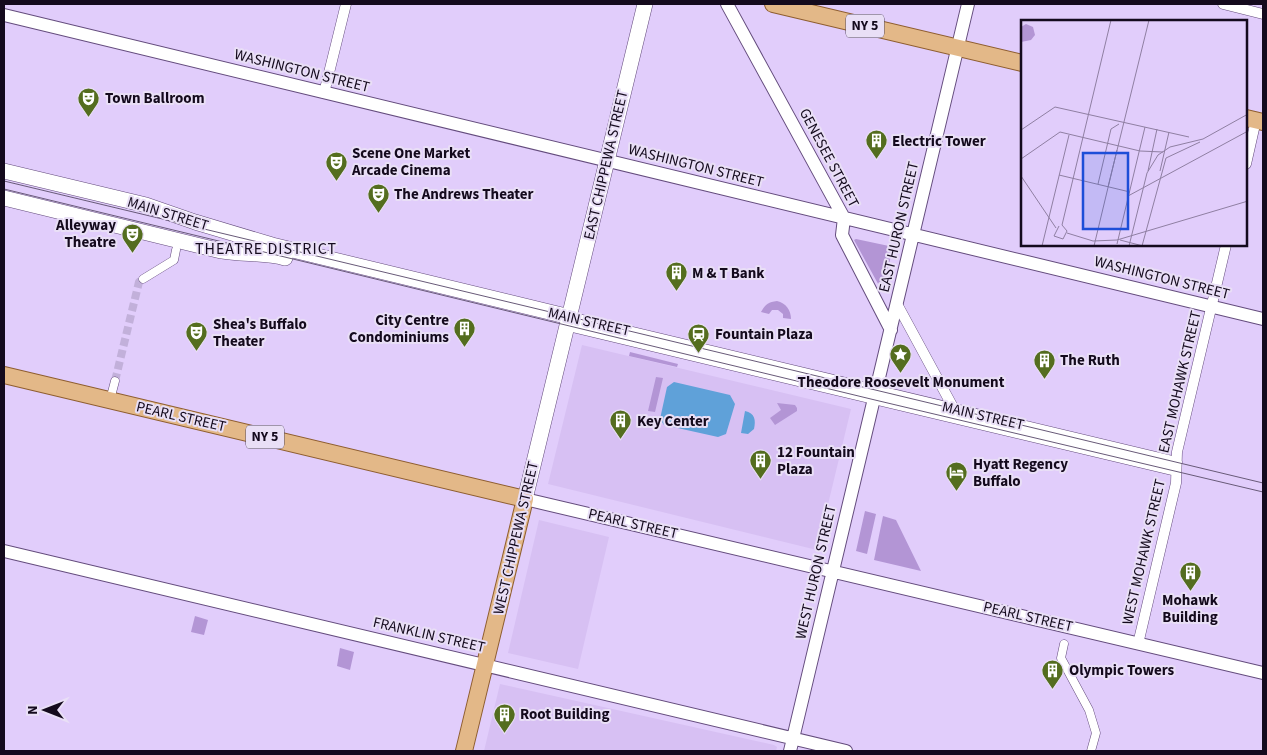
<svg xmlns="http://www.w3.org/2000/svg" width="1267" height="755" viewBox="0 0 1267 755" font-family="'Source Sans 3',sans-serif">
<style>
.built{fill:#d7c0f3}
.green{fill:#b395d5}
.water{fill:#5fa1d9}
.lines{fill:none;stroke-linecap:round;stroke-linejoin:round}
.pedestrian-tunnel{stroke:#c2b0da;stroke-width:8;stroke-dasharray:8 4;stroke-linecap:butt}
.pedestrian-casing{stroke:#644c7d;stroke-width:9}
.minor-casing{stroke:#644c7d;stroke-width:11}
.tertiary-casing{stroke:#644c7d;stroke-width:14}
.secondary-casing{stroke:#644c7d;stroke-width:16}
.primary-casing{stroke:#8e5d2f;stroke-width:18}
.pedestrian{stroke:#fff;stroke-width:8}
.minor{stroke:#fff;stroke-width:10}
.tertiary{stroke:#fff;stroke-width:12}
.secondary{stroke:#fff;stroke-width:15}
.primary{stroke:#e3b888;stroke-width:16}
.tram{stroke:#685a78;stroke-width:1}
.labels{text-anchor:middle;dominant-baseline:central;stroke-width:4;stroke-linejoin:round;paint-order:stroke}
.shield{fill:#e9dff6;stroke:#544a5e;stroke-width:1}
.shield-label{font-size:14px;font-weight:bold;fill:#140a1d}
.street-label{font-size:15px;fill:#140a1d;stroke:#e9dff6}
.poi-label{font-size:15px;font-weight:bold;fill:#140a1d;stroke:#e9dff6;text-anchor:start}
.neighbourhood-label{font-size:16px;letter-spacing:1px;fill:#140a1d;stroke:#e9dff6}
.inset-road{fill:none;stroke:#8f7fa2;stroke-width:1}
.view{fill:#1d4ed8;fill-opacity:0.15;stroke:#1d4ed8;stroke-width:2.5}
.inset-edge{fill:none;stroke:#140a1d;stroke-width:2.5}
</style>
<rect width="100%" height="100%" fill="#e1cdfb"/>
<!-- built -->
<path class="built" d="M582 345 851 409 817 550 548 484Z
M539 520 609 537 578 669 508 653Z
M500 684 774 745 777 747 776 751H484Z"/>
<!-- green -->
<path class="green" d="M856 239 889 246 892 252 882 291 854 240Z
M777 301C786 303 791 310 791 319L783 318V314L778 310H772L769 314 761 312C765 305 768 302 777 301Z
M630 352 678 364 677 367 629 356Z
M656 377 663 378 655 412 648 411Z
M777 403 795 405 797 408V411L775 425 770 418 781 410Z
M865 511 876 514 867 554 856 551Z
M883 516 896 520 921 571 874 560Z
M195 616 208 620 204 635 191 632Z
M340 648 354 652 350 670 337 666Z"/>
<!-- water -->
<path class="water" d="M674 382 730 395 735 404 726 434 718 437 664 425 660 419 667 387Z
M745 411C755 413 756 420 754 429L748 434 741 433Z"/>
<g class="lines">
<!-- pedestrian-tunnel -->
<path class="pedestrian-tunnel" d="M115 381 139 282 143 279"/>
<defs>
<path id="pedestrian" d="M143 279 174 260 176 250
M110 400 115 381
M1064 644 1061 658 1089 710 1096 733 1091 751"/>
<path id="minor" d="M1223 4 1263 14
M324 93 346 4
M1246 164 1256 120
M897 304 954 409
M570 317 1177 462
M568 326 1176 471
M1138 644 1176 483 1177 452 1226 245"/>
<path id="tertiary" d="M727 4 844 218 842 235 891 330
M4 15 1263 319
M525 499 1263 673
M4 551 846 751
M790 751 968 4"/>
<path id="secondary" d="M4 171 146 205 195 222 272 245 570 317
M4 198 221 251C242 255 264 252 285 258
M525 499 645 4"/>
<path id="primary" d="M773 4 1022 63
M1246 118 1263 122
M4 375 525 499 464 751"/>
</defs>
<!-- pedestrian casing -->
<use href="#pedestrian" class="pedestrian-casing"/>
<!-- minor casing -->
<use href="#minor" class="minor-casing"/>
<!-- tertiary casing -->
<use href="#tertiary" class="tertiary-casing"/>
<!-- secondary casing -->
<use href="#secondary" class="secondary-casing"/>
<!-- primary casing -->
<use href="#primary" class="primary-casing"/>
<!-- pedestrian -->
<use href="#pedestrian" class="pedestrian"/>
<!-- minor -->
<use href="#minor" class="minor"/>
<!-- tertiary -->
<use href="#tertiary" class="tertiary"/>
<!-- secondary -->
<use href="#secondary" class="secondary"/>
<!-- primary -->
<use href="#primary" class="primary"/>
<!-- tram -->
<path class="tram" d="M4 181 1263 483
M4 189 875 400 1263 492"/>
</g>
<!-- icons -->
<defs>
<symbol id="theatre-pin" viewBox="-11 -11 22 30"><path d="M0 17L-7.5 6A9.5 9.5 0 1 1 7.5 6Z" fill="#546d1f" stroke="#e9dff6"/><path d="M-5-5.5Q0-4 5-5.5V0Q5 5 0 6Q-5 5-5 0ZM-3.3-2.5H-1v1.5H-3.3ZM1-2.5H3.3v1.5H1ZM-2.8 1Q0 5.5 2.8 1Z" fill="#fff"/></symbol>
<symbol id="building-pin" viewBox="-11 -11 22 30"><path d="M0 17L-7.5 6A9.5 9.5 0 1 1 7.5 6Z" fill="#546d1f" stroke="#e9dff6"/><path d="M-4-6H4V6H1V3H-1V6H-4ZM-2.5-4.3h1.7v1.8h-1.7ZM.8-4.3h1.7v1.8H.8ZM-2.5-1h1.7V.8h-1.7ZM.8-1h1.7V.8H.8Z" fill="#fff"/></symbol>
<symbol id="station-pin" viewBox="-11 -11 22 30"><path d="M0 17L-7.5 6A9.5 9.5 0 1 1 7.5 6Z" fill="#546d1f" stroke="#e9dff6"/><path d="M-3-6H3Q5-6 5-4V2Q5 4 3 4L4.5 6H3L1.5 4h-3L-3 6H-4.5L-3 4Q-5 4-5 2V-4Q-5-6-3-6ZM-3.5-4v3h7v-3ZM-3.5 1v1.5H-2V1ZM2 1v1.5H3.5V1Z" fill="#fff"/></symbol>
<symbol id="sight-pin" viewBox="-11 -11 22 30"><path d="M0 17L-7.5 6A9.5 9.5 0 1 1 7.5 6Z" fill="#546d1f" stroke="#e9dff6"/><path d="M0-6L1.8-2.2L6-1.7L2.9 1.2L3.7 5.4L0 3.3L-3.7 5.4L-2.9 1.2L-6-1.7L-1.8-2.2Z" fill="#fff"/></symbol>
<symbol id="hotel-pin" viewBox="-11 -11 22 30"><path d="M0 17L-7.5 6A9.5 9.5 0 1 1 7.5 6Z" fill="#546d1f" stroke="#e9dff6"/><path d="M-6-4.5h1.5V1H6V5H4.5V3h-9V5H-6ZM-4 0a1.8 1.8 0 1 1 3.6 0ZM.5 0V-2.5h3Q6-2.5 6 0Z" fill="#fff"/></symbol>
</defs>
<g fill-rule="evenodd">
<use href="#theatre-pin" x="76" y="86" width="25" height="34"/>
<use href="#building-pin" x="864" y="128" width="25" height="34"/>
<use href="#theatre-pin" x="324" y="150" width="25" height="34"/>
<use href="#theatre-pin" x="366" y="182" width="25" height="34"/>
<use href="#theatre-pin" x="120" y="222" width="25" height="34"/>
<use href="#building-pin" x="664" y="260" width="25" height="34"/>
<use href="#building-pin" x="452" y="316" width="25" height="34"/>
<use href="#theatre-pin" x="184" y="320" width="25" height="34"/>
<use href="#station-pin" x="686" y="322" width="25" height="34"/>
<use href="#sight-pin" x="888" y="342" width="25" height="34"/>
<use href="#building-pin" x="1032" y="348" width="25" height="34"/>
<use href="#building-pin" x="608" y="408" width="25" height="34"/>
<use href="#building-pin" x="748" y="448" width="25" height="34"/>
<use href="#hotel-pin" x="944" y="460" width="25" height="34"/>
<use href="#building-pin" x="1178" y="560" width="25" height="34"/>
<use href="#building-pin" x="1040" y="658" width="25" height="34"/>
<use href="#building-pin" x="492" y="702" width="25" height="34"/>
</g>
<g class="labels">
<!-- shield labels -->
<g class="shield">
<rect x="846" y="14.5" width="38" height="23" rx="4"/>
<rect x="246" y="425.5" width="38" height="23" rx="4"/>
</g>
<g class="shield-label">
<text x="865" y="26">NY 5</text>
<text x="265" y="437">NY 5</text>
</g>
<!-- street labels -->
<g class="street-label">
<text transform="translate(302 71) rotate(14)">WASHINGTON STREET</text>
<text transform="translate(829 158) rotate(62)">GENESEE STREET</text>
<text transform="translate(606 165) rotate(-77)">EAST CHIPPEWA STREET</text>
<text transform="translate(696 166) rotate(14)">WASHINGTON STREET</text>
<text transform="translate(168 214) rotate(17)">MAIN STREET</text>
<text transform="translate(899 227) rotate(-77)">EAST HURON STREET</text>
<text transform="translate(1162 278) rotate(14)">WASHINGTON STREET</text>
<text transform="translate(589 322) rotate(13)">MAIN STREET</text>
<text transform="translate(1180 382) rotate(-77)">EAST MOHAWK STREET</text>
<text transform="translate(983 416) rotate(13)">MAIN STREET</text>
<text transform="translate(181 417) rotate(13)">PEARL STREET</text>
<text transform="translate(633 524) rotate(13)">PEARL STREET</text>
<text transform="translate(516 538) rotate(-77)">WEST CHIPPEWA STREET</text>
<text transform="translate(1144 552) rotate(-77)">WEST MOHAWK STREET</text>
<text transform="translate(816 572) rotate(-77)">WEST HURON STREET</text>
<text transform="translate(1028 617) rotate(13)">PEARL STREET</text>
<text transform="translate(429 635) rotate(13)">FRANKLIN STREET</text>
</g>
<!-- poi labels -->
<g class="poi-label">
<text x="105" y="98">Town Ballroom</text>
<text x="892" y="141">Electric Tower</text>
<text x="352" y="153">Scene One Market<tspan x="352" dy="17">Arcade Cinema</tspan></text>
<text x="394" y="194">The Andrews Theater</text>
<text x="116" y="225" text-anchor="end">Alleyway<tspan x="116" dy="17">Theatre</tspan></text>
<text x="692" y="273">M &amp; T Bank</text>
<text x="449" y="320" text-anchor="end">City Centre<tspan x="449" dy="17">Condominiums</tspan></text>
<text x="213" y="324">Shea's Buffalo<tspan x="213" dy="17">Theater</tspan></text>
<text x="715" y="334">Fountain Plaza</text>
<text x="1060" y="360">The Ruth</text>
<text x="901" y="382" text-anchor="middle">Theodore Roosevelt Monument</text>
<text x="637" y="421">Key Center</text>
<text x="777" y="452">12 Fountain<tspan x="777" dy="17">Plaza</tspan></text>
<text x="973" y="464">Hyatt Regency<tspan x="973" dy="17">Buffalo</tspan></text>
<text x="1190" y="600" text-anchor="middle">Mohawk<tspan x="1190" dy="17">Building</tspan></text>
<text x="1069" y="670">Olympic Towers</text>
<text x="520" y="714">Root Building</text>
</g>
<!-- neighbourhood labels -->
<g class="neighbourhood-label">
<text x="266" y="249">THEATRE DISTRICT</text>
</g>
</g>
<!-- overview -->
<g transform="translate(1021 20)">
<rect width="226" height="226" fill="#e1cdfb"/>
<path d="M5 4 12 7 14 15 10 20 0 22V7Z" fill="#b395d5"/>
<path class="inset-road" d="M0 110 34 87 168 117M0 139 39 112 119 131 142 132M127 151 136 109M139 151 148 112M38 155 109 172M0 156 35 208M77 164 90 109 98 104M87 167 128 0M107 176 227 111M38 206 33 216 42 219 46 211 41 205 90 0M46 213 72 221 96 220 227 181M99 220 122 226M96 224 124 107M21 226 48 115M73 226 96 130M108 226 126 153 137 135 149 127 182 119 227 94M121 226 145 138 179 122"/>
<path class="view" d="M62 133H107V209H62Z"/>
<rect width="226" height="226" class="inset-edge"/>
</g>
<!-- border -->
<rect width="1267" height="755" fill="none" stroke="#140a1d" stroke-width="10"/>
<!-- north arrow -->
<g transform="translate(45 710) rotate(270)" stroke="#e9dff6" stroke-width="4" paint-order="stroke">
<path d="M0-4L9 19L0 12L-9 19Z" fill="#140a1d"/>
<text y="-8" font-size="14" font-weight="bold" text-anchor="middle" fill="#140a1d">N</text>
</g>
</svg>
